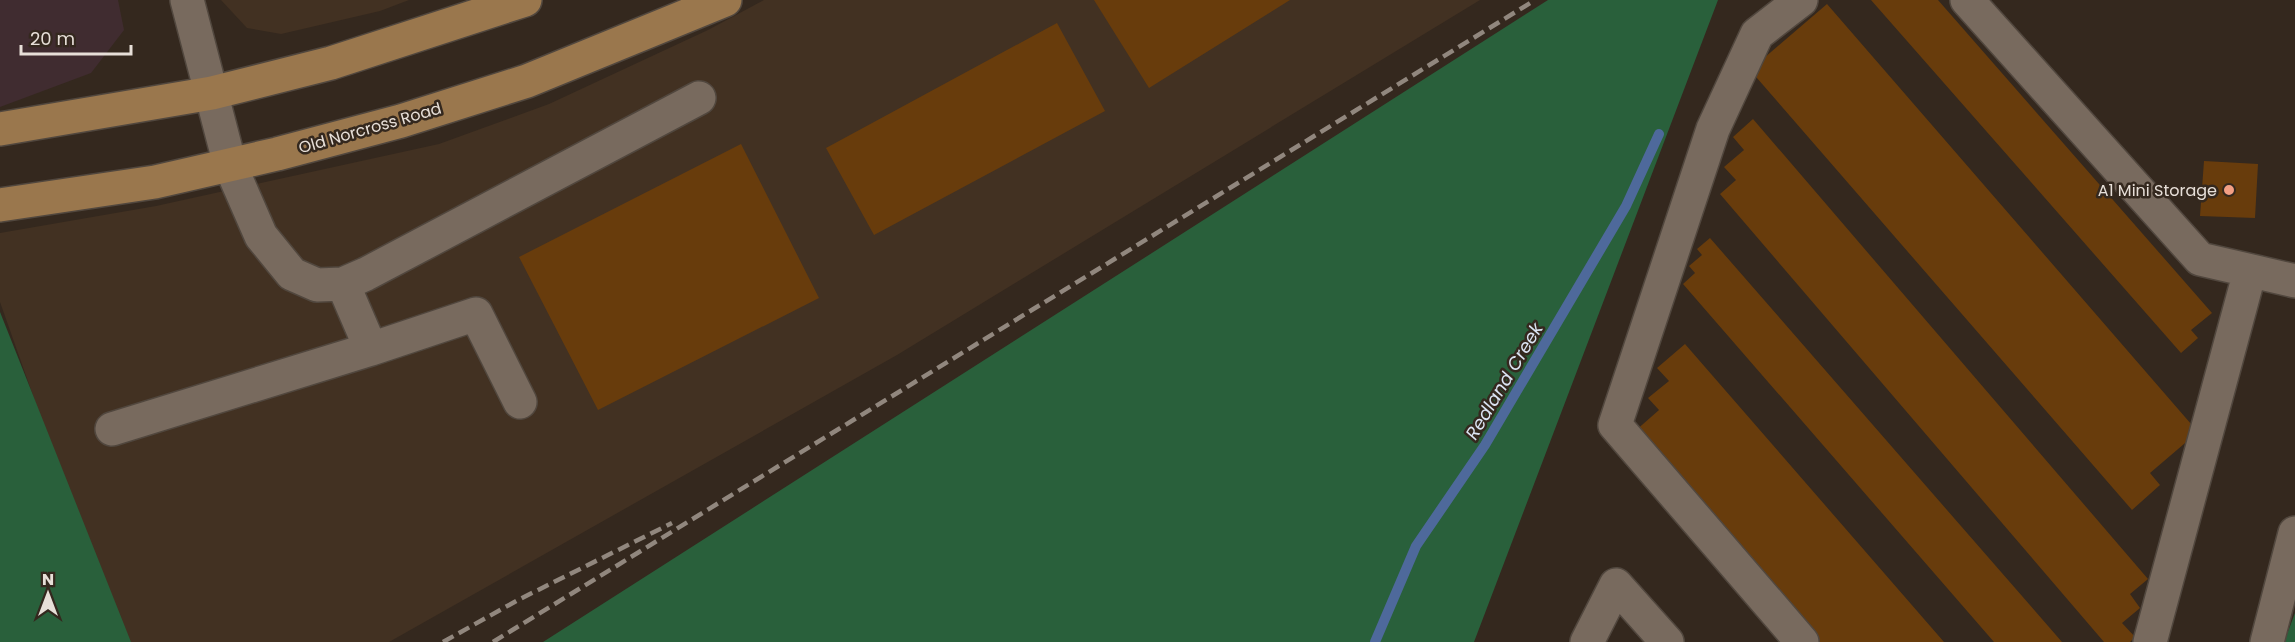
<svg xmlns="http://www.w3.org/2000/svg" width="2295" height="642" viewBox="0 0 2295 642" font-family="Poppins,sans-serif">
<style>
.built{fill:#423122}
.industrial{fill:#402c30}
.forest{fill:#29603b}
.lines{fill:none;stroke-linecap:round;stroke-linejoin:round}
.stream{stroke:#4e699b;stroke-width:10}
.building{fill:#683c0c}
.minor-casing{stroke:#51473e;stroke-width:36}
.major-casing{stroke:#51473e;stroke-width:36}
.minor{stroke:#786a5e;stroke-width:33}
.major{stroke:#9a774d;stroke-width:33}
.rail{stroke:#91877e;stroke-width:4.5;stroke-dasharray:12 6;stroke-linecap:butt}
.poi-dot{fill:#f39f84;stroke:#34281e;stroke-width:2}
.labels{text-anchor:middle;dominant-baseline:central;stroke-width:5;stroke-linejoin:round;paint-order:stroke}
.street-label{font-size:16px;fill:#e7dfd8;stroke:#34281e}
.poi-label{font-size:16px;fill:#e7dfd8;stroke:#34281e;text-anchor:end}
.water-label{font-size:18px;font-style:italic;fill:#dbe4f3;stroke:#34281e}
</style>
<rect width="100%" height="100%" fill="#34281e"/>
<!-- built -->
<path class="built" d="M221 0H409L380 11 281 34 247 28Z
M764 0H1480L897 355 389 642H120L0 302V233L156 206 439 144 549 104 708 30Z"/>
<!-- industrial -->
<path class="industrial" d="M0 0H118L124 30 91 73 0 107Z"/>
<!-- forest -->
<path class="forest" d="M1548 0H1718L1474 642H543Z
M0 312 131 642H0Z
M2295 613V642H2284Z"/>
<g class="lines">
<!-- stream -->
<path class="stream" d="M1375 642 1416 546 1485 445 1626 206 1659 134"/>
</g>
<!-- building -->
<path class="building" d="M1094 0H1290L1149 88Z
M1871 0H1938L2212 313 2191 330 2198 338 2181 353Z
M1827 4 2198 432 2150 473 2160 485 2132 510 1750 70Z
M1057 23 1105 111 874 235 826 148Z
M1753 119 2148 579 2130 594 2140 608 2122 623 2135 637 2130 642H2104L1720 194 1736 180 1724 167 1744 150 1733 137Z
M741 144 819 298 598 410 519 257Z
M2204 161 2258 164 2255 218 2200 216Z
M1710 238 2062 642H1994L1683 284 1695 273 1689 266 1702 255 1697 249Z
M1685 344 1944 642H1817L1634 432 1659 410 1648 398 1669 381 1657 368Z"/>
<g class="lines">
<defs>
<path id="minor" d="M187 0 230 165 261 236 292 274 317 285 343 284 366 274 699 98
M1801 0 1757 34 1713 129 1615 425 1802 642
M1967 0 2200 259 2295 281
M371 349 476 314 520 402
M112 429 371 349 343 284
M1587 642 1616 585 1667 642
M2150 642 2250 271
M2267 642 2295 533"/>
<path id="major" d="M0 129 212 93 331 63 525 0
M0 205 155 182 277 154 401 121 527 81 725 0"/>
</defs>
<!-- minor casing -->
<use href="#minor" class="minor-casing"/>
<!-- major casing -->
<use href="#major" class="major-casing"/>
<!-- minor -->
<use href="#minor" class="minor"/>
<!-- major -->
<use href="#major" class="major"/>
<!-- rail -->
<path class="rail" d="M443 642 518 600 672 523
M493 642 1535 0"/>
</g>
<!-- markers -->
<circle class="poi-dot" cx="2229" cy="190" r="6"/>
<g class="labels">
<!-- street labels -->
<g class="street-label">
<text transform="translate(370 128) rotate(-16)">Old Norcross Road</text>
</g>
<!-- poi labels -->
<g class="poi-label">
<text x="2217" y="190">A1 Mini Storage</text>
</g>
<!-- water labels -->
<g class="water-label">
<text transform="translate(1504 381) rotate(-59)">Redland Creek</text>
</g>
</g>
<!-- north arrow -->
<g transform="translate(48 594)" stroke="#34281e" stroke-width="4.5" paint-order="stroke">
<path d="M0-4.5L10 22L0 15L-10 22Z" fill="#e7dfd8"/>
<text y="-9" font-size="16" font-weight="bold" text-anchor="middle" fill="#e7dfd8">N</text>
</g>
<!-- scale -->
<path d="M21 45v9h110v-9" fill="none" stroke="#e7dfd8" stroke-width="3"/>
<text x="30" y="45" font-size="18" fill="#e7dfd8" stroke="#34281e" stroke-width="4.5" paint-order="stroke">20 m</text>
</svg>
